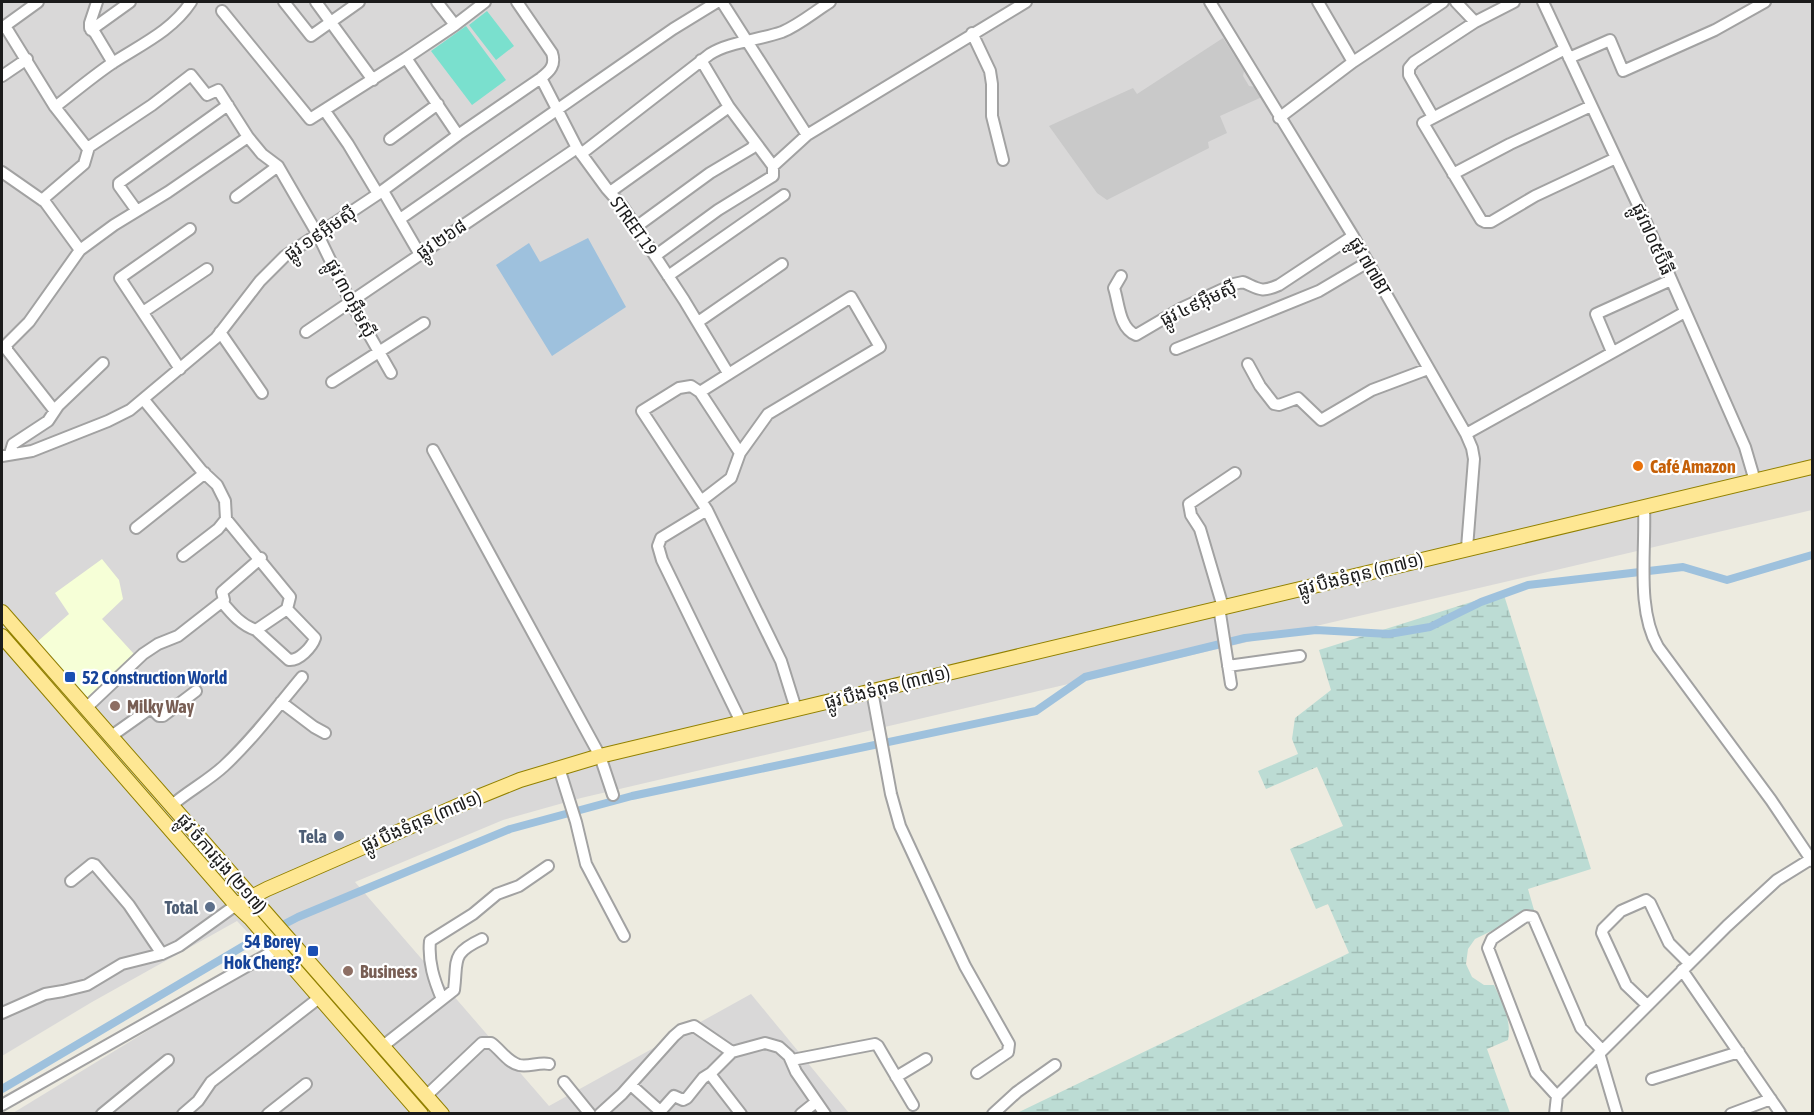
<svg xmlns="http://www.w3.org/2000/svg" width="1814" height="1115" viewBox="0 0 1814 1115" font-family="'Asap Condensed','Noto Sans Khmer',sans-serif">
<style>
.residential{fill:#d9d8d8}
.education{fill:#f6ffd7}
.religious{fill:#c9c9c9}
.wetland{fill:url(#wetland-marsh)}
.pitch{fill:#7ae0ce}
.water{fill:#9ec1dd}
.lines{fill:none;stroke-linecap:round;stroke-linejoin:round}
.canal{stroke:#9ec1dd;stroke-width:8}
.minor-casing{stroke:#a2a2a2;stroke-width:14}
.major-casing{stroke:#928100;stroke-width:16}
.minor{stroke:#fff;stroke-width:10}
.major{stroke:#fee793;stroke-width:14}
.food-dot{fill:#e8710a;stroke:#fff;stroke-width:2}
.transit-dot{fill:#1a4fb4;stroke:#fff;stroke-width:2}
.education-dot{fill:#8d6e63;stroke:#fff;stroke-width:2}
.service-dot{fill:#5c6f8a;stroke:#fff;stroke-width:2}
.labels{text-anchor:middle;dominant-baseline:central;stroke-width:4.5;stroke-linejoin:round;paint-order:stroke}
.street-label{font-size:18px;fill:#1b1b1b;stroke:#fff}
.food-label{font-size:18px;font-weight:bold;fill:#c56008;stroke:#fff;text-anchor:start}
.transit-label{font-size:18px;font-weight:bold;fill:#164399;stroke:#fff;text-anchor:start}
.education-label{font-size:18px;font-weight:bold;fill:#785e54;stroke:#fff;text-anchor:start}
.service-label{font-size:18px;font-weight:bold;fill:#4e5e75;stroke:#fff;text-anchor:end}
</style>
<defs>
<pattern id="wetland-marsh" width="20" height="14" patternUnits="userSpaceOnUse" patternTransform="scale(1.5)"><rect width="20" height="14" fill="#bcdcd4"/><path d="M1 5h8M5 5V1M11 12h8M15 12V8" fill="none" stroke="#a1bcb5"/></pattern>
</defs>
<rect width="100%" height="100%" fill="#edebe0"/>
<!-- residential -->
<path class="residential" d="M2 2H1812V510L581 798 503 820 355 882 549 1106 751 994 849 1113H13L270 956 237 921 92 1002 2 1056Z"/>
<!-- education -->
<path class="education" d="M102 559 119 580 123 599 102 619 134 654 89 699 38 641 69 614 55 593Z"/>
<!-- religious -->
<path class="religious" d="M1223 38 1244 71 1243 76 1249 86 1256 87 1262 97 1220 116 1227 133 1208 142 1209 148 1107 200 1097 193 1049 126 1133 88 1137 94Z"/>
<!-- wetland -->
<path class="wetland" d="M1503 592 1591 869 1528 889 1534 910 1475 939 1468 949 1466 964 1472 977 1484 985H1494C1502 1002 1512 1021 1508 1040L1487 1049 1510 1113 1015 1114 1349 953 1328 904 1316 909 1290 849 1343 826 1317 767 1266 789 1258 771 1298 754 1292 739 1295 718 1331 690 1319 650Z"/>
<!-- pitch -->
<path class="pitch" d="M487 11 514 46 496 60 469 25Z
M466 26 506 80 472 105 431 51Z"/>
<!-- water -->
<path class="water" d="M588 238 626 307 552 356 496 265 529 243 540 262Z"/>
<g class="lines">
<!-- canal -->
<path class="canal" d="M2 1089 252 941 298 917 510 829 632 796 1036 711 1085 677 1245 638 1316 630 1389 634 1430 627 1481 602 1528 585 1683 567 1727 580 1812 555"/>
<defs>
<path id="minor" d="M97 2 90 23V28L95 33 113 63
M284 2 311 36 359 2
M316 2 373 80
M437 2 455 25
M722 2 807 135
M1210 2 1353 236 1466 434 1472 448 1474 459 1467 548
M1318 2 1353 62
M1456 2 1475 22 1514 2
M1543 2 1645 220 1745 447 1755 481
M222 11 310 119 406 58 455 25 485 2
M5 26 55 107 88 149
M2 28 38 2
M91 30 130 2
M972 33 990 71 992 84V116L1003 160
M1565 49 1423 123 1481 220 1485 222H1491L1535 196 1616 158
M406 58 458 135
M1569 58 1610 40 1623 71 1715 30 1765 2
M2 76 27 59
M541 78 577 148 607 189 623 207 684 300 728 373
M55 107C73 93 92 77 111 64 140 45 172 31 191 2
M325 111 348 144 378 194
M1433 117 1409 75V68L1414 62 1475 22
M1279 118 1353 62 1443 2
M390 139 438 104
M581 154 710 54C729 42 759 40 782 32 799 25 814 12 830 2
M773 166 807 135 1026 2
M2 172 45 202 80 250
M1453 174 1510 144 1591 106
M383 191 419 253
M610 192 729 107
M236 197 278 166
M42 200 84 164 89 147 152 105 191 75 207 95 218 90 248 137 262 154 278 166 318 235 350 301 391 373
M137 211 119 186V183L228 105
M400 219 673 29 717 2
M636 227 710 173 752 148 755 143
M655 256 718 210 773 176V166L729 107 701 60
M668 276 784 195
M1121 276 1114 288C1119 303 1119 328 1136 335L1182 308 1234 284 1243 282C1259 289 1261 293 1279 285L1353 236
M143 312 207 269
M698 322 782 264
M220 332 262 393
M306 332 577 148
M1176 349 1319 291 1368 262
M1612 352 1596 314 1671 280
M1248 364 1260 386 1274 404 1279 405 1298 398 1321 420 1372 390 1428 369
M180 369 120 278 190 229
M332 382 424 323
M700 392 851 297 880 347 768 414 740 453 731 478 701 501
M144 400 201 470 217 485 225 501 226 519 290 597 287 609 256 630C241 625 232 614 222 602
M54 410 7 350V344L29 322 80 250 114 225 168 192 248 137
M1466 434 1685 312
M433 450 600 756 613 795
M740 453 700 392 691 386 679 388 642 411 707 510 781 661 796 709
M10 454 13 444 48 421 58 406 103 363
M2 456 32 451 108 421 130 410 216 338 260 281 285 256 378 194 458 135 541 78C550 71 556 65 552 53L517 2
M1644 507C1646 551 1636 609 1658 647L1771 800 1812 861
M707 510 661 538 658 546 662 560 741 722
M136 528 205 473
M183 556 218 529 226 519
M1219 607 1231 684
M1223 607 1200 529 1191 515 1189 504 1235 473
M256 630 289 660C299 661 312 647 315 638L287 609
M1228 666 1300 656
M872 691 891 794 900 826 965 966 1009 1044 1008 1052 977 1073
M281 702 314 727 325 733
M86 708 143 654 158 644 178 636 224 600 222 592 261 558
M110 737 148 710 152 709 159 716H163L196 691
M559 768 576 822 586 864 624 936
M171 806C188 791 208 781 224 766 253 739 277 707 302 677
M71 881 92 864 95 865 129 905 162 954
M1682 970 1781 1114
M442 999C434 980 428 962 430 941L473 914 497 894 519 886 548 866
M1647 1005 1626 985 1602 933 1603 929 1621 911 1646 900 1650 903 1669 943 1689 963
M2 1013 45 994 63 991 87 985 122 964 162 954 179 946 236 905
M383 1046 454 990C458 960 450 954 482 939
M732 1052 710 1074 741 1114
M1599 1053 1617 1114
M792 1060 875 1044 878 1046 913 1105
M896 1077 926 1059
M1652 1079 1739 1052
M564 1082 590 1114
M631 1085 660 1111
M426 1096 482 1043H491C500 1049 507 1062 519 1065 529 1067 539 1062 549 1064
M1557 1096 1536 1073 1488 948 1492 939 1526 916 1533 917 1581 1028 1602 1050
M2 1105 277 949 288 939
M102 1114 168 1060
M183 1114 198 1101 211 1082 319 998
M268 1114 306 1084
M600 1114 622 1094 674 1036 681 1030 694 1026 732 1052 765 1043 779 1047 789 1056 796 1072 825 1114
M658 1114 674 1096 683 1100 687 1098 703 1078 711 1073
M801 1114 816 1102
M993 1114 1017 1092 1055 1065
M1555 1114 1557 1096 1727 926 1777 880 1811 859
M1731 1114 1771 1099"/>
<path id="major" d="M2 612 442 1114
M2 636 236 905 251 919 421 1114
M236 905 267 889 478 797 520 780 600 756 1812 467"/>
</defs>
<!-- minor casing -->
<use href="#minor" class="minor-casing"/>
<!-- major casing -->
<use href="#major" class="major-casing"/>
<!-- minor -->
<use href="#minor" class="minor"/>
<!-- major -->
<use href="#major" class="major"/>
</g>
<!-- markers -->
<circle class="food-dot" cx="1638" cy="466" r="6"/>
<g class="transit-dot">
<rect x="64" y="671" width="12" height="12" rx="3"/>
<rect x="307" y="945" width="12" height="12" rx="3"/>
</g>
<g class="education-dot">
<circle cx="115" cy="706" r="6"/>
<circle cx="348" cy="971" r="6"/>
</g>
<g class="service-dot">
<circle cx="339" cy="836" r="6"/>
<circle cx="210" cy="907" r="6"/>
</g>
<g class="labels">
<!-- street labels -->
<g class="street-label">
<text transform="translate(634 226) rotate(55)">STREET 19</text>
<text transform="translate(320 233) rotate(-34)">ផ្លូវ ១៩អ៊ឹមស៊ី</text>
<text transform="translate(441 239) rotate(-34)">ផ្លូវ ២៦៨</text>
<text transform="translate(1653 239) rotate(66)">ផ្លូវ៧០៥ប៊ីធី</text>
<text transform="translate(1370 266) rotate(60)">ផ្លូវ ៧៧BT</text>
<text transform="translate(351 298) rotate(62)">ផ្លូវ ៣០អ៊ឹមស៊ី</text>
<text transform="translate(1198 303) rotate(-25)">ផ្លូវ ៤៩អ៊ឹមស៊ី</text>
<text transform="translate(1360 574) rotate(-14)">ផ្លូវ បឹងទំពុន (៣៧១)</text>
<text transform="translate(887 687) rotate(-14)">ផ្លូវ បឹងទំពុន (៣៧១)</text>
<text transform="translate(421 821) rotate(-23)">ផ្លូវ បឹងទំពុន (៣៧១)</text>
<text transform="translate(222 863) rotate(49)">ផ្លូវ ចំការដូង (២១៧)</text>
</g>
<!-- food labels -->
<g class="food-label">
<text x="1650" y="466">Café Amazon</text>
</g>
<!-- transit labels -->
<g class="transit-label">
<text x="82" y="677">52 Construction World</text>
<text x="301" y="941" text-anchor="end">54 Borey<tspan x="301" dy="21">Hok Cheng?</tspan></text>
</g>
<!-- education labels -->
<g class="education-label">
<text x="127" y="706">Milky Way</text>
<text x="360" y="971">Business</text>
</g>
<!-- service labels -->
<g class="service-label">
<text x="327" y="836">Tela</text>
<text x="198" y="907">Total</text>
</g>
</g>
<!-- border -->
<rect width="1814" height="1115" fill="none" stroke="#1b1b1b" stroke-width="6"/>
</svg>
